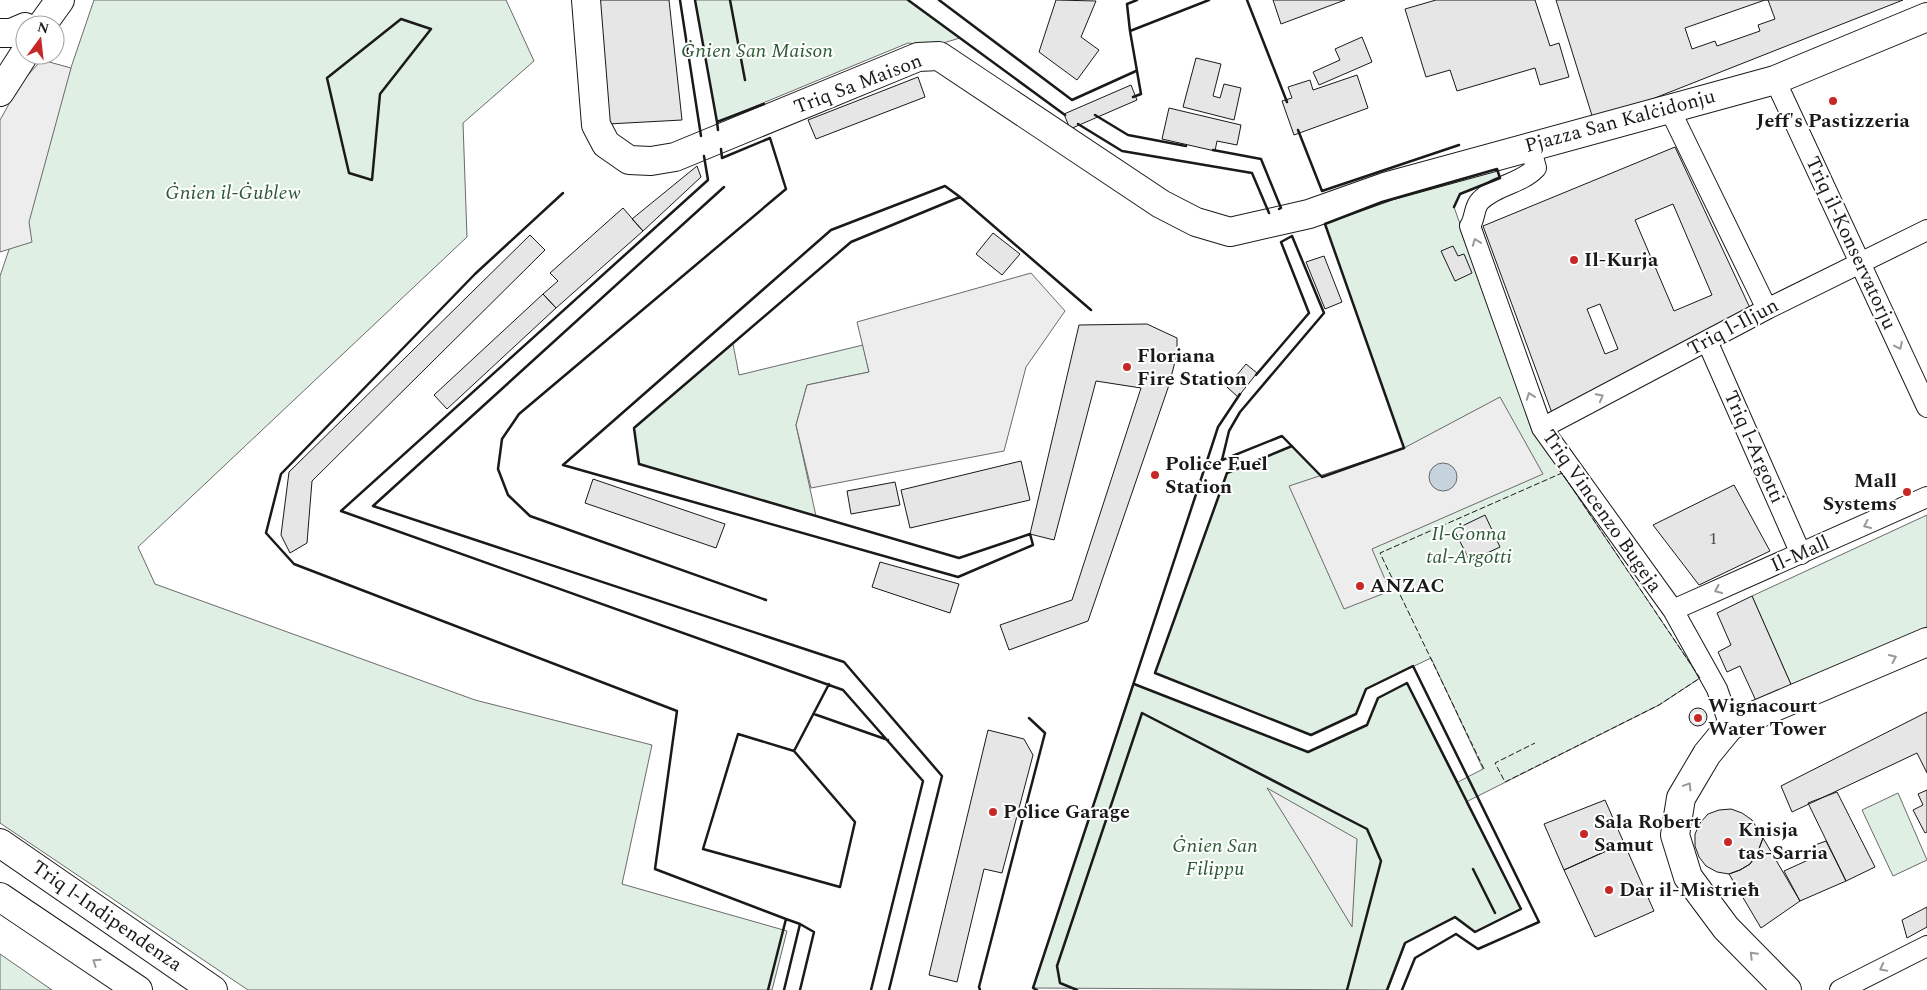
<svg xmlns="http://www.w3.org/2000/svg" width="1927" height="990" viewBox="0 0 1927 990" font-family="Spectral,serif">
<style>
.green{fill:#e0efe3;stroke:#6a6a6a}
.parking{fill:#ededed;stroke:#6a6a6a}
.water{fill:#c6d2dc;stroke:#6a6a6a}
.building{fill:#e6e6e6;stroke:#1a1a1a;fill-rule:evenodd}
.lines{fill:none;stroke-linecap:round;stroke-linejoin:round}
.street-casing{stroke:#1a1a1a;stroke-width:22}
.secondary-casing{stroke:#1a1a1a;stroke-width:30}
.highway-casing{stroke:#1a1a1a;stroke-width:30}
.street{stroke:#fff;stroke-width:20}
.secondary{stroke:#fff;stroke-width:28}
.highway{stroke:#fff;stroke-width:28}
.fence{stroke:#1a1a1a;stroke-width:1;stroke-dasharray:6 2.5;stroke-linecap:butt}
.wall{stroke:#1a1a1a;stroke-width:2.5}
.oneway{stroke:#989898}
.poi-dot{fill:#c62828;stroke:#fff;stroke-width:2}
.labels{text-anchor:middle;dominant-baseline:central;stroke-width:4;stroke-linejoin:round;paint-order:stroke}
.number-label{font-size:18px;fill:#4d4d4d}
.park-label{font-size:20px;font-style:italic;fill:#2b5a34;stroke:#fff}
.street-label{font-size:20px;fill:#1a1a1a;stroke:#fff}
.poi-label{font-size:20px;font-weight:bold;fill:#1a1a1a;stroke:#fff;text-anchor:start}
</style>
<rect width="100%" height="100%" fill="#fff"/>
<!-- green -->
<path class="green" d="M94 0H506L534 61 463 123 467 237 138 547 155 584 475 700 652 745 622 884 787 931 772 990H248L0 823V276Z
M695 0H908L960 38 933 46 908 43 717 122Z
M1497 169 1500 178 1460 194 1454 207 1530 421 1562 473 1700 678 1659 705 1466 802 1521 909 1475 932 1455 918 1406 942 1388 990 1033 988 1134 684 1308 752 1367 725 1378 698 1407 683 1458 782 1483 769 1431 658 1366 689 1356 714 1311 735 1155 673 1227 473 1292 446 1323 477 1404 448 1325 224 1382 202Z
M733 344 739 375 863 345 869 372 807 385 796 425 816 516 639 464 634 428Z
M1927 515V627L1793 689 1752 596Z
M1898 793 1927 860 1893 876 1862 810Z
M0 954 52 990H0Z"/>
<!-- parking -->
<path class="parking" d="M42 60 71 68 29 222 32 242 0 252V120L22 81Z
M1031 273 1065 311 1026 367 1004 451 811 488 796 425 807 385 869 372 857 322Z
M1500 397 1543 474 1372 549 1390 591 1344 609 1289 486 1404 448Z
M1267 788 1357 839 1352 927 1310 857Z"/>
<!-- water -->
<path class="water" d="M1429 477a14 14 0 1 1 28 0a14 14 0 1 1-28 0Z"/>
<!-- building -->
<path class="building" d="M593 0H669L682 120 608 124Z
M1056 0 1096 1 1081 37 1099 50 1077 80 1039 52Z
M1273 0H1345L1281 24Z
M1436 0H1535L1550 46 1559 43 1569 77 1540 85 1535 68 1457 91 1450 70 1426 77 1405 9Z
M1556 0H1903L1594 122Z
M1765 0H1768L1775 19 1758 25 1760 31 1717 46 1715 41 1692 49 1685 28Z
M1362 37 1372 62 1319 85 1313 72 1340 60 1335 49Z
M1196 58 1221 64 1213 96 1220 98 1224 84 1241 88 1234 120 1183 107Z
M1357 75 1368 108 1294 135 1282 101 1292 98 1288 87 1310 80 1313 90Z
M918 77 925 97 816 139 808 120Z
M1131 85 1137 100 1070 129 1064 114Z
M1169 108 1241 125 1237 145 1217 141 1215 151 1162 139Z
M1675 147 1750 308 1552 413 1483 226ZM1673 204 1712 295 1674 311 1635 220ZM1600 304 1618 349 1605 354 1587 309Z
M697 166 701 177 643 231 632 219Z
M623 208 643 231 556 308 543 294 558 281 550 273Z
M993 233 1020 254 1002 275 976 254Z
M530 235 545 250 312 481 307 543 290 553 281 535 289 472Z
M1453 246 1458 256 1464 254 1472 273 1455 281 1441 251Z
M1324 256 1342 302 1325 309 1306 262Z
M543 294 556 308 447 409 434 395Z
M1147 324 1177 338V354L1169 385 1088 621 1009 650 1000 625 1072 600 1141 388 1096 381 1054 540 1030 534 1079 325Z
M1246 364 1257 373 1238 397 1227 387Z
M1021 461 1030 500 910 528 901 490Z
M593 479 725 524 716 548 585 503Z
M895 482 900 505 851 514 847 491Z
M1734 485 1770 551 1699 585 1653 525Z
M1485 515 1500 547 1470 561 1454 530Z
M880 562 959 584 950 613 872 587Z
M1752 596 1793 689 1757 703 1740 666 1727 672 1718 652 1731 645 1717 613Z
M1689 717a9 9 0 1 1 18 0a9 9 0 1 1-18 0Z
M1927 712V773L1917 753 1792 812 1781 786Z
M988 730 1024 739 1033 755 1002 873 984 869 957 982 929 975Z
M1927 790V832L1925 833 1913 810 1923 805 1918 794Z
M1837 792 1875 867 1846 881 1808 803Z
M1605 800 1624 843 1564 870 1544 824Z
M1731 809 1742 813 1752 820 1763 838 1757 854 1750 864 1740 870 1729 874 1717 872 1706 866 1699 857 1695 846V834L1700 823 1708 814 1719 810Z
M1763 838 1800 901 1761 928 1729 874 1740 870 1750 864 1757 854Z
M1826 841 1846 881 1800 901 1784 871 1819 855 1815 845Z
M1624 843 1654 911 1595 937 1564 870Z
M1927 907V927L1907 938 1902 920Z"/>
<g class="lines">
<defs>
<path id="street" d="M1775 80 1927 407
M1669 108 1767 309
M1530 146 1536 168C1521 184 1495 185 1480 201 1474 207 1475 219 1470 226L1542 428 1673 610 1717 689 1730 726
M1707 341 1801 554
M1542 428 1767 309 1927 230
M1673 610 1927 497
M1840 990 1927 946"/>
<path id="secondary" d="M586 0 596 125 606 144 629 160 651 161 675 157 918 57 939 56 1161 204 1196 222 1230 232 1309 214 1388 186 1775 80 1927 17
M42 25 60 0
M0 33H11L25 27
M0 92 25 53
M1787 990 1726 928 1688 877 1675 835 1681 798 1707 754 1730 726 1927 642"/>
<path id="highway" d="M0 843 213 990
M0 897 138 990"/>
</defs>
<!-- street casing -->
<use href="#street" class="street-casing"/>
<!-- secondary casing -->
<use href="#secondary" class="secondary-casing"/>
<!-- highway casing -->
<use href="#highway" class="highway-casing"/>
<!-- street -->
<use href="#street" class="street"/>
<!-- secondary -->
<use href="#secondary" class="secondary"/>
<!-- highway -->
<use href="#highway" class="highway"/>
<!-- fence -->
<path class="fence" d="M1484 769 1380 553 1562 473 1700 678 1659 705 1505 782 1495 763 1535 743"/>
<!-- wall -->
<path class="wall" d="M680 0 701 136
M695 0 717 122
M730 0 745 80
M908 0 1065 115
M939 0 1072 100 1136 71
M1247 0 1287 102
M401 19 431 29 380 94 372 180 349 173 327 78Z
M1130 31 1127 4 1137 0
M1133 97 1141 94 1130 31 1209 0
M1095 115 1128 135 1186 146
M1078 124 1122 151 1252 173 1269 213
M718 130 717 122 764 104
M1298 130 1322 191 1459 145
M721 149 722 158 770 138 786 189 519 414 502 439 498 469 508 495 530 516 766 600
M1213 150 1261 159 1281 208 1279 209
M704 156 708 180 341 511 843 690 923 781 871 990
M945 186 960 197 851 242 634 428 639 464 959 558 1030 534 1033 545 958 577 563 465 831 230Z
M724 187 373 506 844 662 942 776 889 990
M563 193 475 274 281 474 266 533 294 564 677 711 655 869 786 919 768 990
M960 197 1091 310
M1292 446 1227 473 1155 673 1311 735 1356 714 1366 689 1413 666 1539 922 1478 949 1456 934 1415 958 1402 990
M1222 460 1229 431 1240 412 1324 313 1292 236 1281 242 1309 313 1256 375
M1205 467 1218 427 1240 394
M1134 684 1308 752 1367 725 1378 698 1407 683 1521 909 1475 932 1455 917 1405 943 1387 990
M814 714 888 740
M738 734 794 751 855 822 840 887 703 849Z
M794 751 829 684
M1473 869 1495 913
M786 919 800 924 814 932 800 990
M784 990 800 924
M980 990 979 987 1045 733 1029 718
M1037 990 1033 988 1205 467 1282 436 1322 477 1404 448 1325 224 1382 202 1497 169 1500 178 1460 194 1454 207
M1077 990 1060 983 1057 966 1142 713 1367 829 1381 861 1347 990"/>
</g>
<!-- one-way arrows -->
<defs><path id="oneway-chevron" d="M-2-3.5L2.5 0L-2 3.5" fill="none" stroke-width="1.6" stroke-linecap="round" stroke-linejoin="round" transform="scale(1.25)"/></defs>
<g class="oneway">
<use href="#oneway-chevron" transform="translate(1476 242) rotate(-110)"/>
<use href="#oneway-chevron" transform="translate(1899 346) rotate(65)"/>
<use href="#oneway-chevron" transform="translate(1530 396) rotate(-110)"/>
<use href="#oneway-chevron" transform="translate(1600 397) rotate(-28)"/>
<use href="#oneway-chevron" transform="translate(1867 525) rotate(156)"/>
<use href="#oneway-chevron" transform="translate(1718 590) rotate(156)"/>
<use href="#oneway-chevron" transform="translate(1893 658) rotate(-24)"/>
<use href="#oneway-chevron" transform="translate(1688 786) rotate(-59)"/>
<use href="#oneway-chevron" transform="translate(1753 955) rotate(-135)"/>
<use href="#oneway-chevron" transform="translate(96 962) rotate(-146)"/>
<use href="#oneway-chevron" transform="translate(1883 968) rotate(153)"/>
</g>
<!-- markers -->
<g class="poi-dot">
<circle cx="1833" cy="101" r="5"/>
<circle cx="1574" cy="260" r="5"/>
<circle cx="1127" cy="367" r="5"/>
<circle cx="1155" cy="475" r="5"/>
<circle cx="1907" cy="492" r="5"/>
<circle cx="1360" cy="586" r="5"/>
<circle cx="1698" cy="718" r="5"/>
<circle cx="993" cy="812" r="5"/>
<circle cx="1584" cy="834" r="5"/>
<circle cx="1728" cy="842" r="5"/>
<circle cx="1609" cy="890" r="5"/>
</g>
<g class="labels">
<!-- number labels -->
<g class="number-label">
<text x="1713" y="538">1</text>
</g>
<!-- park labels -->
<g class="park-label">
<text x="757" y="51">Ġnien San Maison</text>
<text x="233" y="193">Ġnien il-Ġublew</text>
<text x="1469" y="534">Il-Ġonna<tspan x="1469" dy="23">tal-Argotti</tspan></text>
<text x="1215" y="846">Ġnien San<tspan x="1215" dy="23">Filippu</tspan></text>
</g>
<!-- street labels -->
<g class="street-label">
<text transform="translate(858 84) rotate(-21)">Triq Sa Maison</text>
<text transform="translate(1620 121) rotate(-15)">Pjazza San Kalċidonju</text>
<text transform="translate(1851 243) rotate(65)">Triq il-Konservatorju</text>
<text transform="translate(1733 327) rotate(-28)">Triq l-Iljun</text>
<text transform="translate(1754 447) rotate(66)">Triq l-Argotti</text>
<text transform="translate(1602 511) rotate(55)">Triq Vincenzo Bugeja</text>
<text transform="translate(1800 554) rotate(-24)">Il-Mall</text>
<text transform="translate(107 916) rotate(35)">Triq l-Indipendenza</text>
</g>
<!-- poi labels -->
<g class="poi-label">
<text x="1833" y="121" text-anchor="middle">Jeff's Pastizzeria</text>
<text x="1584" y="260">Il-Kurja</text>
<text x="1137" y="356">Floriana<tspan x="1137" dy="23">Fire Station</tspan></text>
<text x="1165" y="464">Police Fuel<tspan x="1165" dy="23">Station</tspan></text>
<text x="1897" y="481" text-anchor="end">Mall<tspan x="1897" dy="23">Systems</tspan></text>
<text x="1370" y="586">ANZAC</text>
<text x="1708" y="706">Wignacourt<tspan x="1708" dy="23">Water Tower</tspan></text>
<text x="1003" y="812">Police Garage</text>
<text x="1594" y="822">Sala Robert<tspan x="1594" dy="23">Samut</tspan></text>
<text x="1738" y="830">Knisja<tspan x="1738" dy="23">tas-Sarria</tspan></text>
<text x="1619" y="890">Dar il-Mistrieħ</text>
</g>
</g>
<!-- north arrow -->
<g transform="translate(40 40) rotate(15)"><circle r="24" fill="#ffffff" stroke="#a3a3a3"/>
<path d="M0-4L9 19L0 12L-9 19Z" fill="#c62828"/>
<text y="-8" font-size="14" font-weight="bold" text-anchor="middle" fill="#1a1a1a">N</text>
</g>
</svg>
